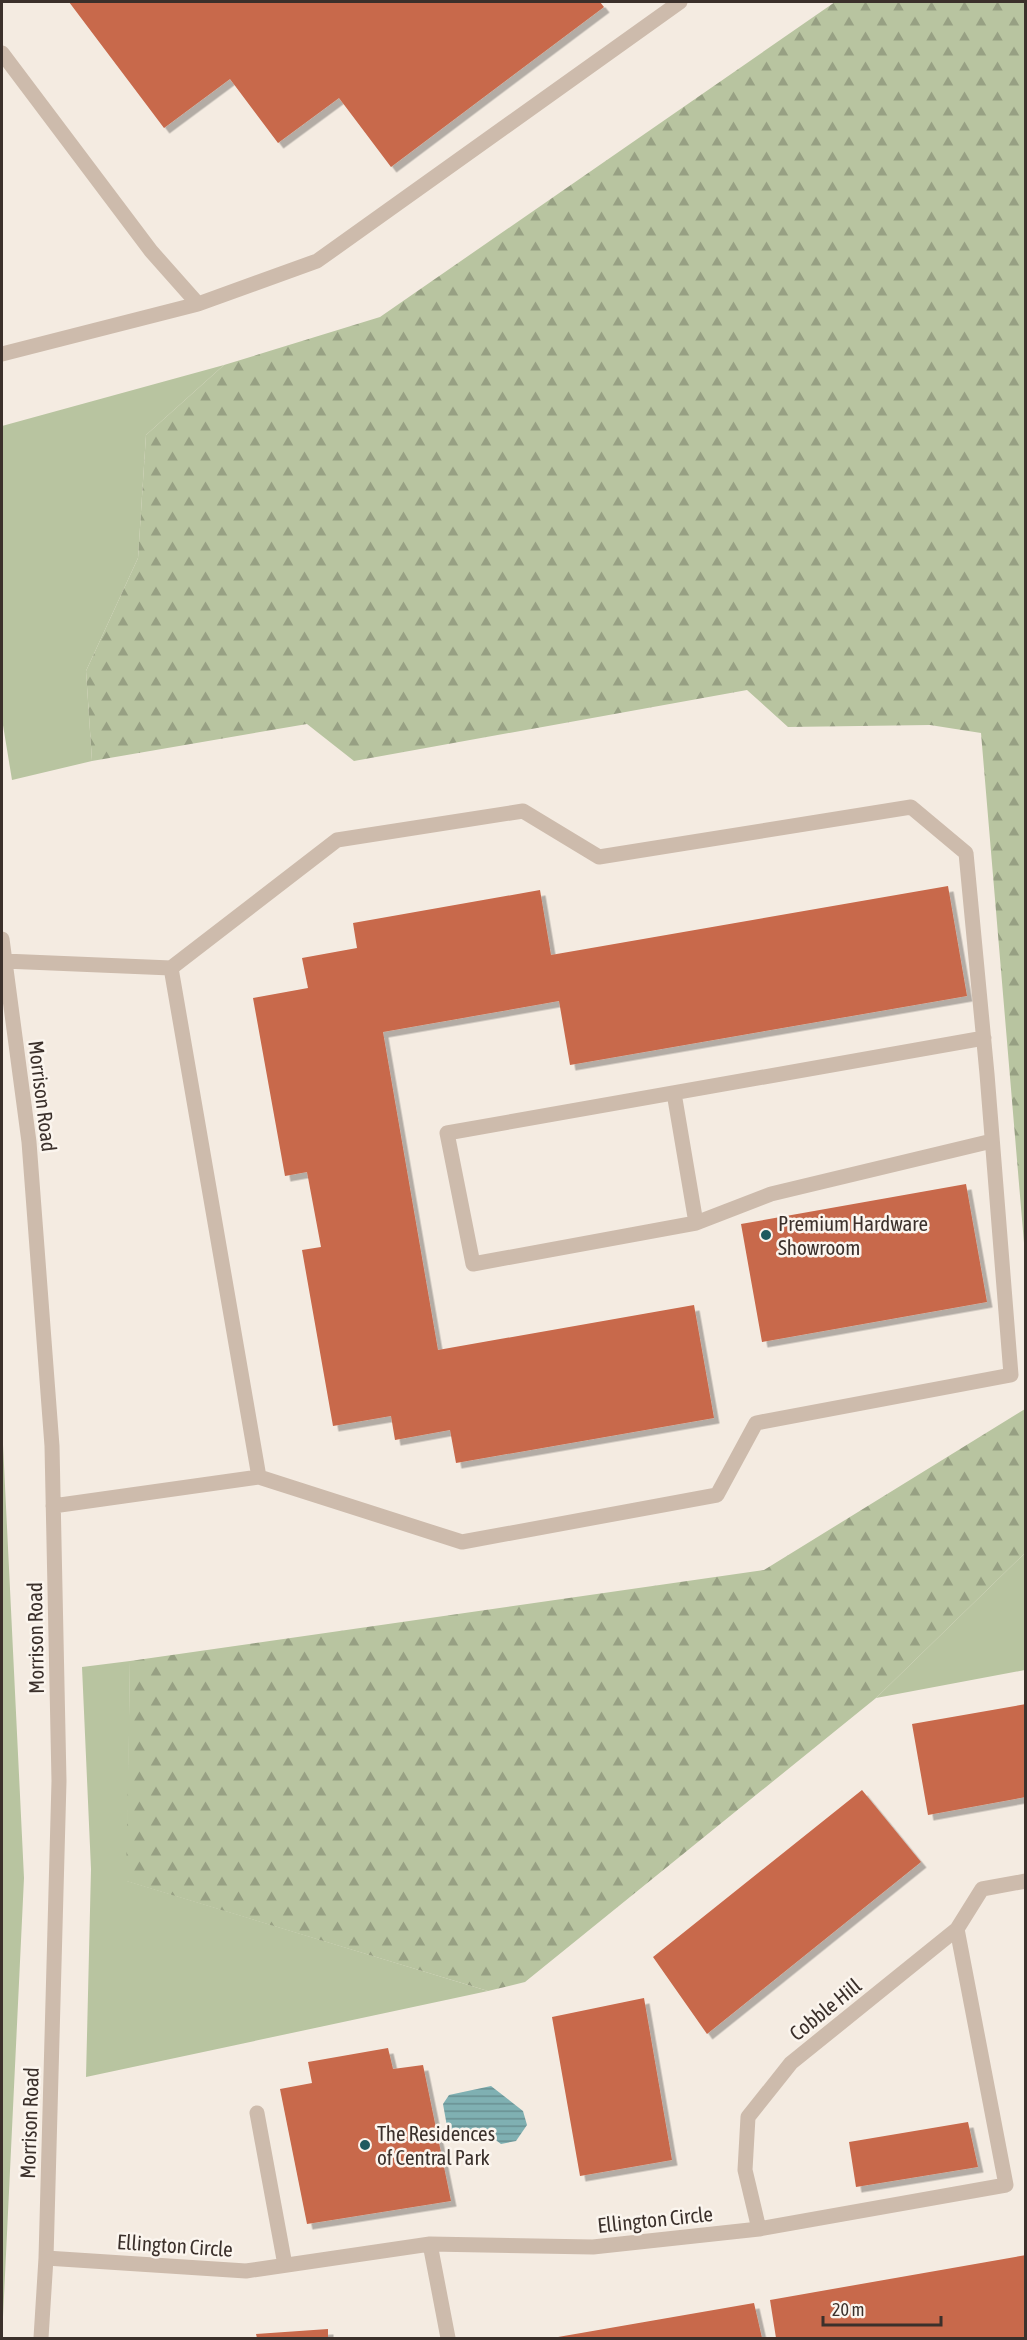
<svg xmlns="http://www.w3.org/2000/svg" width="1027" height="2340" viewBox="0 0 1027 2340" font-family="'Asap Condensed',sans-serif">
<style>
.grass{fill:#b8c4a0}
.forest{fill:url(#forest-firs)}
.water{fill:url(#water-rules)}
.building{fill:#c8694b;filter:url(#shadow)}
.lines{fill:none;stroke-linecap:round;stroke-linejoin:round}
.minor{stroke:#cdbbac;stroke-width:15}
.poi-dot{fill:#1f5a5e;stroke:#fbf5ee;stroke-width:2}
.labels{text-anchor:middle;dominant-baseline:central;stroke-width:5;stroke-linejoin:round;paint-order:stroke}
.street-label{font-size:21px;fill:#3b302b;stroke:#fbf5ee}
.poi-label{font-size:21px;fill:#3b302b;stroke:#fbf5ee;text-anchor:start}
</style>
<defs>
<pattern id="forest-firs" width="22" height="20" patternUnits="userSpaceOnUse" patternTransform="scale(1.5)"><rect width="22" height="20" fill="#b8c4a0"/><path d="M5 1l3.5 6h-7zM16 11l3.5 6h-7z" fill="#97a083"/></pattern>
<pattern id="water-rules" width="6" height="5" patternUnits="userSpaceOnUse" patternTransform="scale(1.5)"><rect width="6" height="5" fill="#7fb0b2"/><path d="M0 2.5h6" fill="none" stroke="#699091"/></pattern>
<filter id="shadow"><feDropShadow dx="5.5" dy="5.5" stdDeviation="0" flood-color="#0004"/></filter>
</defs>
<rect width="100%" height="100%" fill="#f4ebe1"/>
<!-- grass -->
<path class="grass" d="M224 365 146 435 138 558 86 671 92 761 12 780 2 719V426Z
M2 1424 24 1878 2 2338Z
M1025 1553V1670L876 1698Z
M130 1661 127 1881 488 1991 86 2077 91 1869 82 1667Z"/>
<!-- forest -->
<path class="forest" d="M835 2H1025V1255L981 733 930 725 788 727 747 690 354 761 307 724 92 761 86 671 138 558 146 435 224 365 380 317Z
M1025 1409V1553L876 1698 525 1982 488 1991 126 1881 130 1661 764 1570Z"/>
<!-- water -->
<path class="water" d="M491 2086 523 2111 527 2125 516 2141 501 2144 485 2132 460 2137 448 2132 443 2104 449 2095Z"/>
<!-- building -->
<path class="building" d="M69 2H600L604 7 391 167 339 98 278 143 230 79 164 128Z
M948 886 967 996 570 1065 559 1001 383 1032 438 1350 694 1305 714 1418 456 1463 450 1430 395 1440 391 1416 333 1426 302 1250 321 1247 307 1172 285 1176 253 998 308 988 302 958 357 948 353 923 540 890 551 955Z
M966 1184 987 1302 762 1342 741 1224Z
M1026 1704V1797L928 1815 912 1724Z
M862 1790 921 1862 707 2034 653 1957Z
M644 1998 672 2160 580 2176 552 2017Z
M388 2048 393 2069 423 2065 451 2201 307 2224 280 2089 312 2083 308 2062Z
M968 2122 978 2167 856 2187 849 2142Z
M1026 2255V2338H776L770 2300Z
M754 2303 762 2338H558V2337Z
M328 2329V2338H257L256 2334Z"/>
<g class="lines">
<!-- minor -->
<path class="minor" d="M2 53 151 251 198 304 2 354
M198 304 317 261 680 2
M2 939 29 1142 52 1446 59 1781 46 2258 41 2338
M4 961 171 968 259 1477 53 1506
M171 968 337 840 523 811 599 857 911 807 966 853 987 1074 1011 1375 756 1423 717 1495 462 1542 259 1477
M984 1038 447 1133 473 1264 696 1223 771 1194 992 1141
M674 1093 696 1223
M257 2113 285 2265
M759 2229 745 2170 748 2117 791 2063 957 1929 982 1889 1026 1881
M430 2244 448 2338
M46 2258 246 2271 430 2244 593 2247 759 2229 1006 2185 957 1929"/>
</g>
<!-- markers -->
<g class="poi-dot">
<circle cx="766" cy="1235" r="6"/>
<circle cx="365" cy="2145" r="6"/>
</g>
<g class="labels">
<!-- street labels -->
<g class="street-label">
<text transform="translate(43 1096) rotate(83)">Morrison Road</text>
<text transform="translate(35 1638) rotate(-91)">Morrison Road</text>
<text transform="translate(825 2009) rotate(-39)">Cobble Hill</text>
<text transform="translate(29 2123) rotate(-88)">Morrison Road</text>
<text transform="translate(655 2219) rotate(-6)">Ellington Circle</text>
<text transform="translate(175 2245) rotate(4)">Ellington Circle</text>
</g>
<!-- poi labels -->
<g class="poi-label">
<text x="778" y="1223">Premium Hardware<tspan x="778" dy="24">Showroom</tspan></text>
<text x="377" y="2133">The Residences<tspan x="377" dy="24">of Central Park</tspan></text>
</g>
</g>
<!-- border -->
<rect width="1027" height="2340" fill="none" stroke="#3b302b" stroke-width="6"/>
<!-- scale -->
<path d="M823 2316v9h118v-9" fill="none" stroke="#3b302b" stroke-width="3"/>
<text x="832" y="2316" font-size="18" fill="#3b302b" stroke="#fbf5ee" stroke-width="4.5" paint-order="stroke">20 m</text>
</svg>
